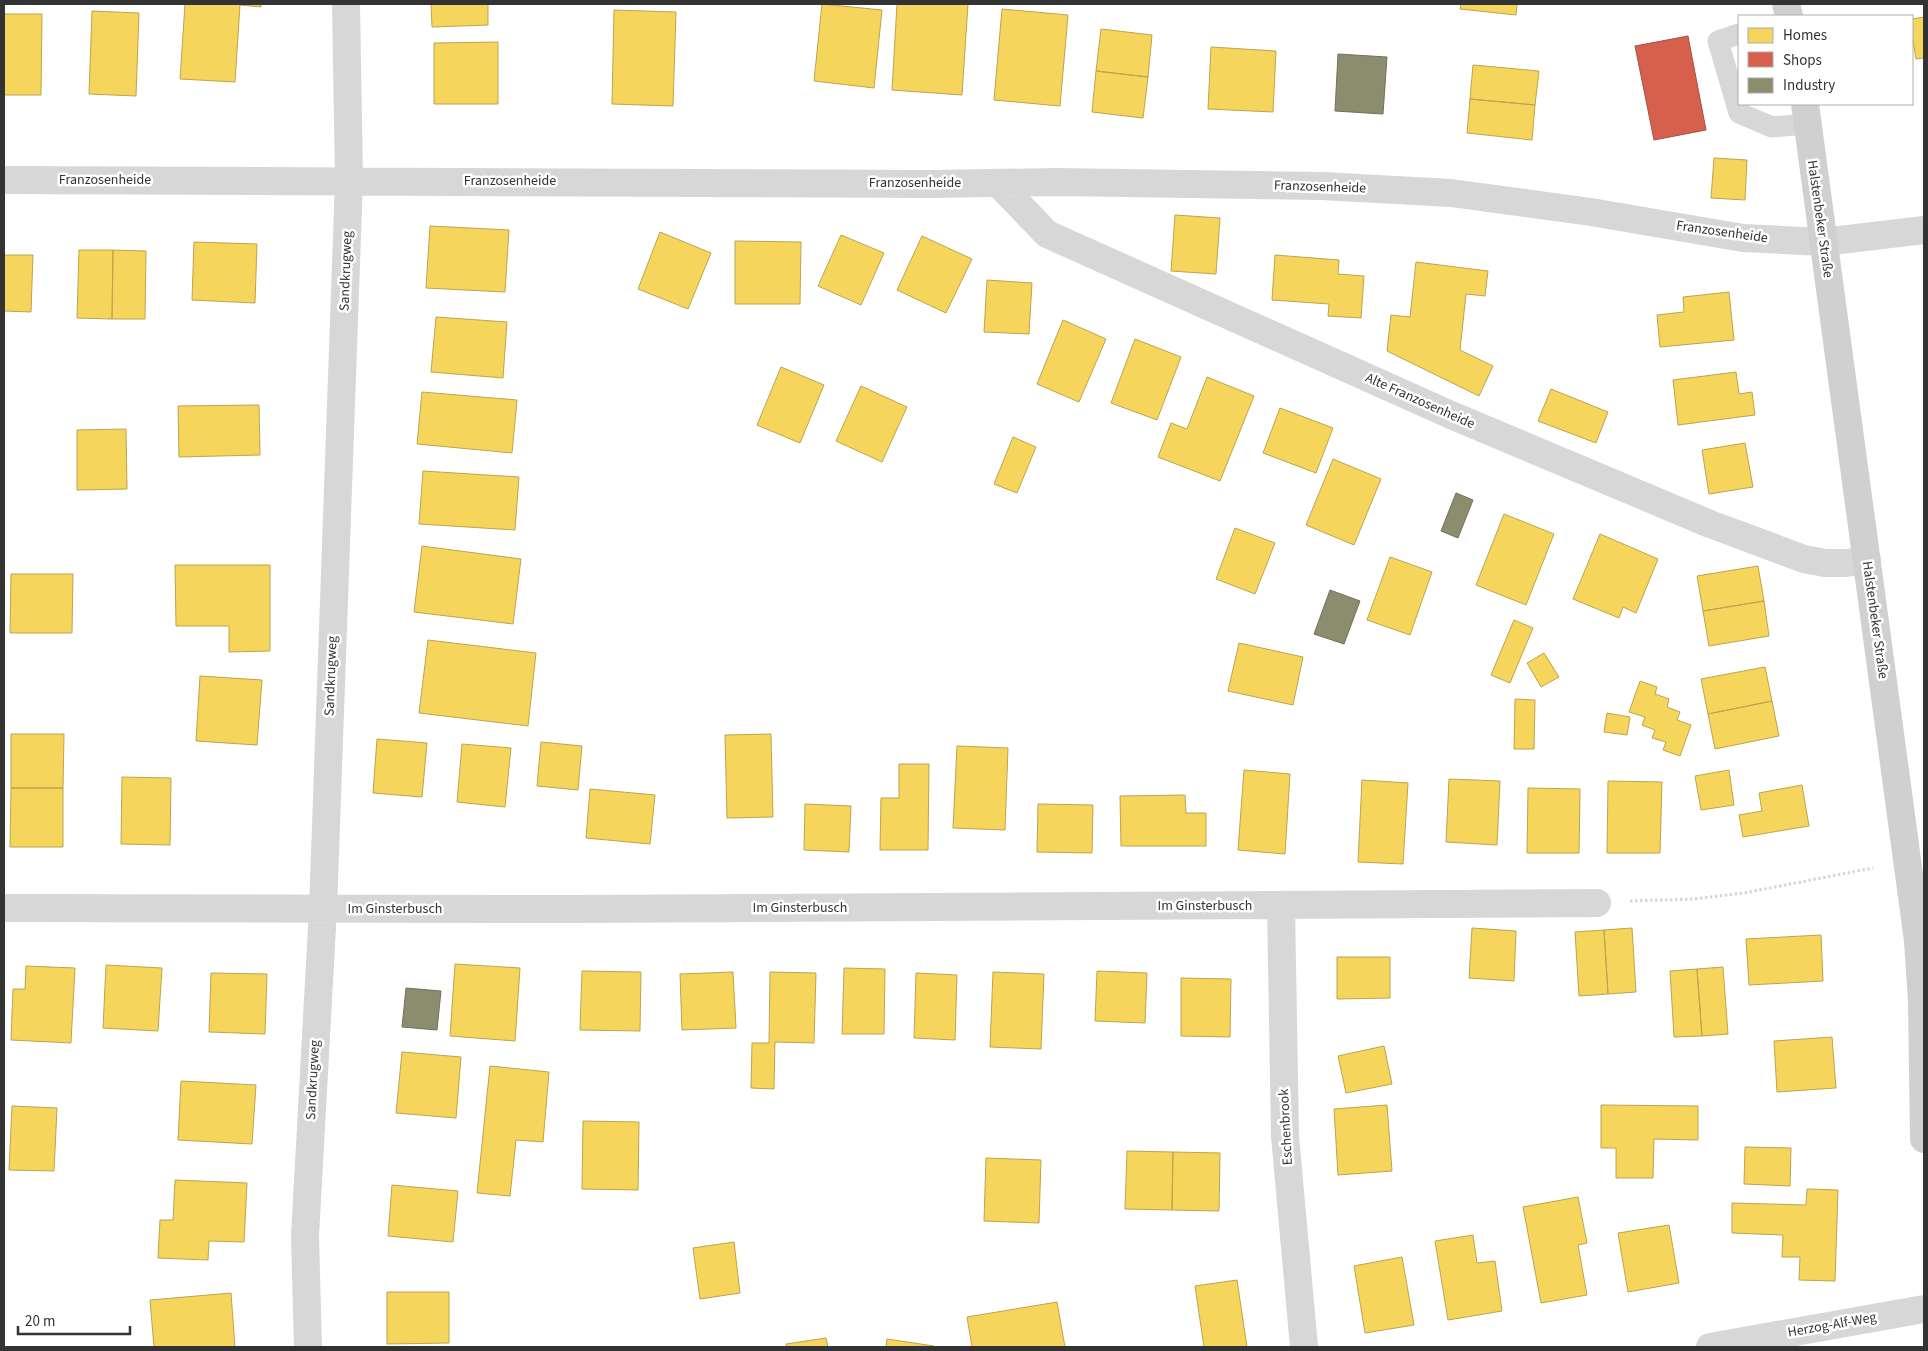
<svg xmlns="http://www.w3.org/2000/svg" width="1928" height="1351" viewBox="0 0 1928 1351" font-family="'Source Sans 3',sans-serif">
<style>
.homes{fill:#f6d55c;stroke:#bca450}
.shops{fill:#d6604d;stroke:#a55245}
.industry{fill:#8c8c6e;stroke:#71715c}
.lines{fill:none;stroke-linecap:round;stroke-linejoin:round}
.path{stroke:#d6d6d6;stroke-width:3;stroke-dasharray:2.5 2.5;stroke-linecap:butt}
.lane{stroke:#d7d7d7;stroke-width:21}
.street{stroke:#d7d7d7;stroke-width:28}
.secondary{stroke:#d0d0d0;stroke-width:28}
.labels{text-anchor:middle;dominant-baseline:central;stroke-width:5;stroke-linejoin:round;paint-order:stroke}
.street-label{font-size:14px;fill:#333;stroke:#fff}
</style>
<rect width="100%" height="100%" fill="#fff"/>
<!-- homes -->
<path class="homes" d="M185 4H261V7L240 5 235 82 180 79Z
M431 4H488V25L432 27Z
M822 4 882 10 874 88 814 81Z
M897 4H968L962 95 892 90Z
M1461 4H1517L1516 15 1460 9Z
M1002 9 1068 15 1060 106 994 100Z
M614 10 676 12 673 106 612 104Z
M92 11 139 13 136 96 89 94Z
M4 14H42L41 95H4Z
M1924 17V58L1916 59 1912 34V19Z
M1101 29 1152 35 1148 77 1096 71Z
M498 42V104H434V43Z
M1211 47 1276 51 1273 112 1208 109Z
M1473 65 1539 71 1535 105 1470 99Z
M1096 71 1148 77 1143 118 1092 112Z
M1470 99 1535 105 1532 140 1467 133Z
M1714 158 1747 160 1745 200 1711 198Z
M1175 215 1220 218 1216 274 1171 271Z
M430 226 509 230 505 292 426 288Z
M660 232 711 253 688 309 638 289Z
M841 235 884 253 861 305 818 286Z
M922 236 972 259 946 313 897 290Z
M735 241 801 242 800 304H735Z
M194 242 257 244 255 303 192 300Z
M79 250H113L112 319 77 318Z
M113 250 146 251 145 319H112Z
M4 255H33L31 312 4 311Z
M1275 255 1339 260 1338 274 1364 276 1361 318 1328 316 1329 304 1272 300Z
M1416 262 1488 271 1485 296 1466 294 1460 350 1493 366 1479 396 1387 351 1391 315 1410 317Z
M987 280 1032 283 1029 334 984 332Z
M1729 292 1734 340 1660 347 1657 315 1684 312 1683 297Z
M436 317 507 322 503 378 431 372Z
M1063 320 1106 339 1079 402 1037 384Z
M1135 339 1181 357 1157 420 1111 403Z
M781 367 824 385 800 443 757 425Z
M1736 372 1739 394 1752 392 1755 415 1678 425 1673 380Z
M1207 377 1254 396 1220 481 1158 457 1171 423 1187 429Z
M861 386 907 407 882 462 836 441Z
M1551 389 1608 412 1596 443 1538 421Z
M422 392 517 400 512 453 417 444Z
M259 405 260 455 179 457 178 406Z
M1280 408 1333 428 1316 473 1263 453Z
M126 429 127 489 77 490V430Z
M1013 437 1036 447 1017 493 994 484Z
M1745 443 1753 487 1709 494 1702 450Z
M1333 459 1381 479 1354 545 1306 525Z
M423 471 519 477 515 530 419 524Z
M1504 514 1554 534 1526 605 1476 585Z
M1235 528 1275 543 1255 594 1216 579Z
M1600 534 1658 559 1636 613 1623 607 1619 618 1573 599Z
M422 546 521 559 513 624 414 612Z
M1390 557 1432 572 1410 635 1367 620Z
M175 565H270V651L229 652V626H176Z
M1758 566 1764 601 1703 611 1697 576Z
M11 574H73L72 633H10Z
M1764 601 1769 636 1709 646 1703 611Z
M1514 620 1533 628 1510 683 1491 675Z
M428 640 536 653 528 726 419 713Z
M1239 643 1303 657 1293 705 1228 691Z
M1544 653 1559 677 1541 687 1527 663Z
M1765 667 1772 701 1708 714 1701 679Z
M200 676 262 680 257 745 196 741Z
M1640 681 1657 687 1655 694 1669 699 1667 707 1680 712 1677 720 1691 725 1680 756 1663 750 1666 742 1652 738 1655 730 1642 725 1645 717 1629 712Z
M1515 699 1535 700 1534 749H1514Z
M1772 701 1779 736 1715 749 1708 714Z
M1607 713 1630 717 1627 735 1604 732Z
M11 734H64L63 788H11Z
M771 734 773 817 727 818 725 735Z
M377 739 427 743 422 797 373 793Z
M541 742 582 746 578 790 537 786Z
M462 744 511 748 505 807 457 802Z
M957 746 1008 748 1005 830 953 828Z
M899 764H929L928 850H880L881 798H899Z
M1244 770 1290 774 1285 854 1238 850Z
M1729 770 1734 805 1701 810 1695 776Z
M122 777 171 778 170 845 121 844Z
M1449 779 1500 781 1497 845 1446 842Z
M1362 780 1408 783 1403 864 1358 862Z
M1608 781 1662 782 1660 853H1607Z
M1802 785 1809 826 1743 837 1739 815 1762 811 1759 793Z
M11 788H63V847H10Z
M1528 788 1580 789 1579 853H1527Z
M590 789 655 795 650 844 586 838Z
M1185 795 1186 813H1206V846H1121L1120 796Z
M805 804 851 806 849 852 804 850Z
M1038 804 1093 805 1092 853 1037 852Z
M1472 928 1516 931 1514 981 1469 978Z
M1632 928 1636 992 1608 994 1604 930Z
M1604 930 1608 994 1579 996 1575 932Z
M1821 935 1823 981 1749 985 1746 939Z
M1337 957H1390V998L1337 999Z
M455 964 520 968 515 1041 450 1036Z
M106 965 162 968 158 1031 103 1028Z
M26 966 75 968 71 1043 11 1040 13 989H25Z
M1723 967 1728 1034 1702 1036 1697 969Z
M844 968 885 969 884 1034H842Z
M1697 969 1702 1036 1674 1037 1670 971Z
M582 971 641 972 640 1031 580 1030Z
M1097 971 1147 973 1145 1023 1095 1021Z
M733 972 736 1028 682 1030 680 974Z
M770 972 816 973 814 1043 775 1042 774 1089 751 1088 752 1043H769Z
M993 972 1044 974 1041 1049 990 1047Z
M211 973 267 974 265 1034 209 1032Z
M916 973 957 975 955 1040 914 1038Z
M1181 978 1231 979 1230 1037 1181 1036Z
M1832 1037 1836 1088 1777 1092 1774 1041Z
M1384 1046 1392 1084 1346 1093 1338 1056Z
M402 1052 461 1057 456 1118 396 1113Z
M490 1066 549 1072 543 1142 516 1140 510 1196 477 1193Z
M181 1081 256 1085 252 1144 178 1140Z
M1387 1105 1392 1171 1338 1175 1334 1109Z
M1601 1105 1698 1106V1140L1654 1139 1653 1178H1616V1148H1601Z
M12 1106 57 1108 54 1171 9 1170Z
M583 1121 639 1122 638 1190 582 1189Z
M1745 1147 1791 1148 1790 1186 1744 1184Z
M1127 1151 1173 1152 1172 1210 1125 1209Z
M1173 1152 1220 1153 1219 1211 1172 1210Z
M986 1158 1041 1160 1039 1223 984 1221Z
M175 1180 247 1183 244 1242 209 1241 208 1260 158 1258 160 1220H173Z
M392 1185 458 1191 453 1242 388 1236Z
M1807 1189 1838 1190 1835 1281 1799 1280 1800 1257H1782L1783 1235 1732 1233V1203L1806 1205Z
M1578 1197 1587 1243 1578 1245 1587 1295 1541 1303 1523 1207Z
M1669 1225 1679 1283 1628 1292 1618 1233Z
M1473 1235 1477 1263 1495 1261 1502 1311 1448 1320 1435 1241Z
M734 1242 740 1293 700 1299 693 1248Z
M1402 1257 1414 1325 1365 1333 1354 1266Z
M1237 1280 1247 1347H1204L1195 1286Z
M387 1292H449V1343L387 1344Z
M231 1293 235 1347H154L150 1300Z
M1057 1302 1065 1347H972L967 1317Z
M826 1338 828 1347H787L786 1344Z
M887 1339 934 1346V1347H886Z"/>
<!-- shops -->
<path class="shops" d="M1688 36 1706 130 1654 140 1635 46Z"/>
<!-- industry -->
<path class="industry" d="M1338 54 1387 57 1383 114 1335 111Z
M1456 493 1473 500 1458 538 1441 531Z
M1330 590 1360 601 1344 644 1314 634Z
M406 988 441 991 437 1030 402 1027Z"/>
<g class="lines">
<!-- path -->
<path class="path" d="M1630 901 1693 899 1744 893 1873 868"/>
<!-- lane -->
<path class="lane" d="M1739 34 1718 41 1739 113 1772 127 1808 124"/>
<!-- street -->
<path class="street" d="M4 180 934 184 1056 182 1322 186 1451 193 1591 212 1743 238 1823 242 1924 230
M998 183 1047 234 1451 415 1710 524 1804 559 1825 563H1846L1867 560
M1281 905 1285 1136 1304 1347
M4 908 573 909 1597 903
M308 1347 305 1236 323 909 349 180 346 4
M1710 1347 1924 1309"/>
<!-- secondary -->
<path class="secondary" d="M1786 4 1789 16
M1805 104 1918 941 1922 1001 1924 1139"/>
</g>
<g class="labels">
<!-- street labels -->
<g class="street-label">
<text x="105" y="180">Franzosenheide</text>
<text x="510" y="181">Franzosenheide</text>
<text x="915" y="183">Franzosenheide</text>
<text transform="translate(1320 187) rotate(2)">Franzosenheide</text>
<text transform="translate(1820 219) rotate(82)">Halstenbeker Straße</text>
<text transform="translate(1722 232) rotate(8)">Franzosenheide</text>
<text transform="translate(346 271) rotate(-88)">Sandkrugweg</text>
<text transform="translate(1420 401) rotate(24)">Alte Franzosenheide</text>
<text transform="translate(1875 620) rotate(82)">Halstenbeker Straße</text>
<text transform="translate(331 676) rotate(-88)">Sandkrugweg</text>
<text x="1205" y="906">Im Ginsterbusch</text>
<text x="800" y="908">Im Ginsterbusch</text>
<text x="395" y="909">Im Ginsterbusch</text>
<text transform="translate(313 1080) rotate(-87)">Sandkrugweg</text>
<text transform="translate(1286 1127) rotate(-93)">Eschenbrook</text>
<text transform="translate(1832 1325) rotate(-10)">Herzog-Alf-Weg</text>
</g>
</g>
<!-- border -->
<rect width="1928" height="1351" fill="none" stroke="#333333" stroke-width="10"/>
<!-- legend -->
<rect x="1738" y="15" width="175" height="90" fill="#ffffff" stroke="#adadad"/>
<rect x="1748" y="28" width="25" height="15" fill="#f6d55c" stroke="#adadad"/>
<text x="1783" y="40" font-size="15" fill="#333333">Homes</text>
<rect x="1748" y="52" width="25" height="15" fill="#d6604d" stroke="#adadad"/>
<text x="1783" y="65" font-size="15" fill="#333333">Shops</text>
<rect x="1748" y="78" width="25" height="15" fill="#8c8c6e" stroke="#adadad"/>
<text x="1783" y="90" font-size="15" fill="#333333">Industry</text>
<!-- scale -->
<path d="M18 1326v8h112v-8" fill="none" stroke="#333333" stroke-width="2.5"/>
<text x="25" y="1326" font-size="15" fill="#333333" stroke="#ffffff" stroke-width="4" paint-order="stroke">20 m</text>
</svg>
